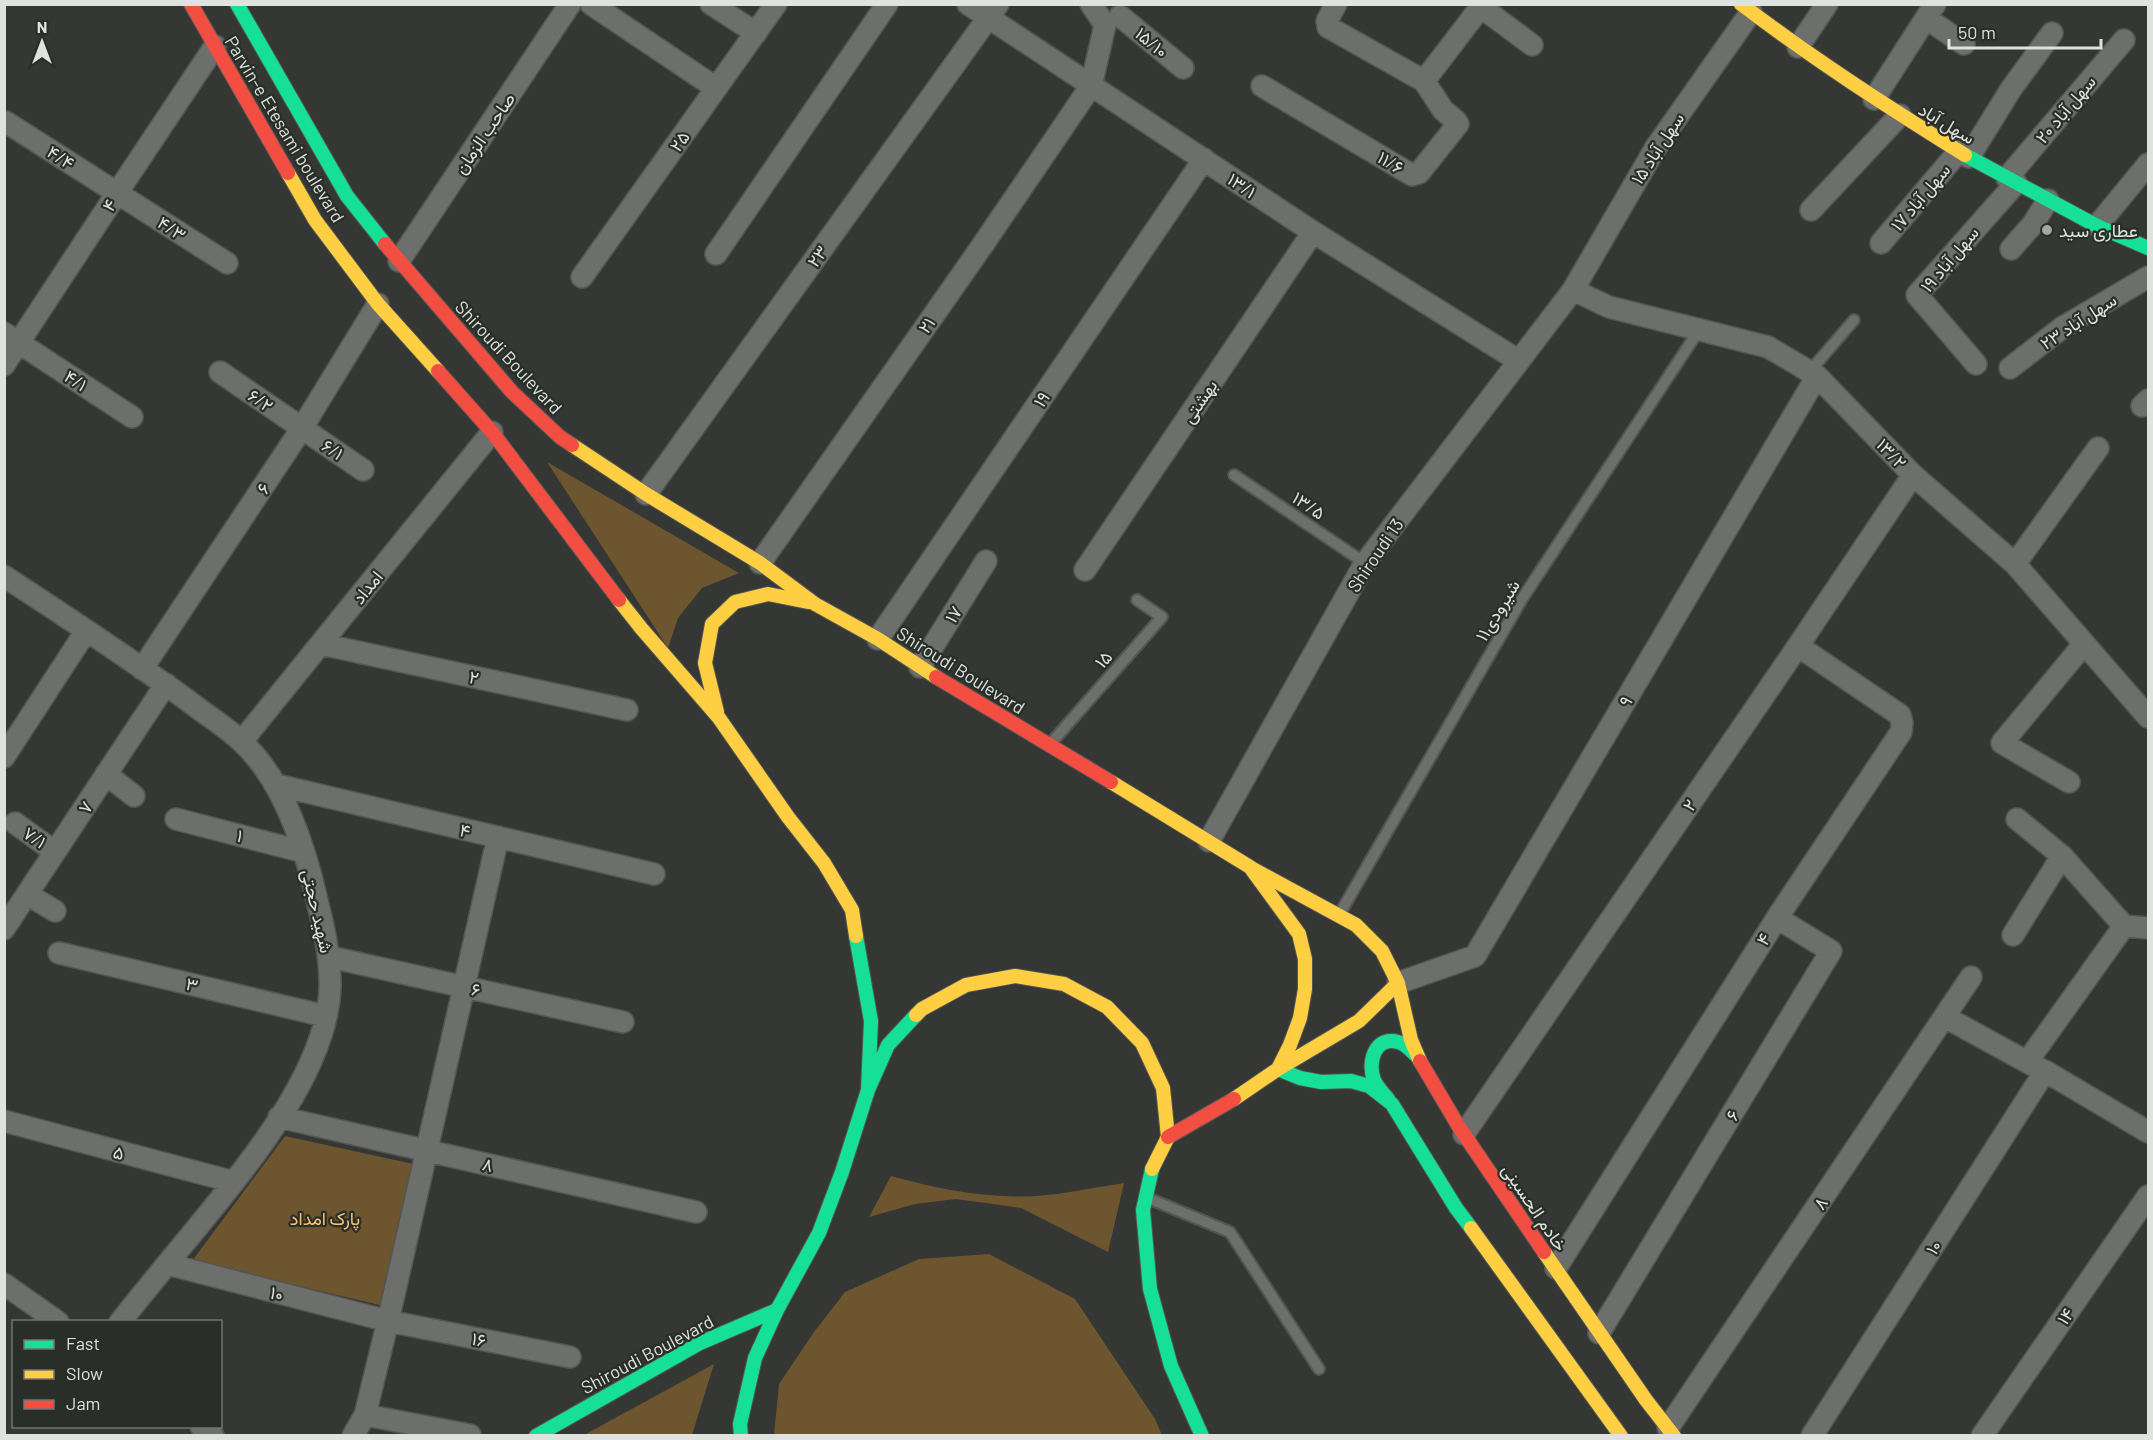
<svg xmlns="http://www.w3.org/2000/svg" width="2153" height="1440" viewBox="0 0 2153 1440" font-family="Barlow,Vazirmatn,sans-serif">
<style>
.green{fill:#6d5530}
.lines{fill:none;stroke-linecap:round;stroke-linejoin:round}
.lane-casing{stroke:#535552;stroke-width:14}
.street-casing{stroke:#535552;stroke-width:24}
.fast-casing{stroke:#535552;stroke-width:16}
.slow-casing{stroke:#535552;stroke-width:16}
.jam-casing{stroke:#535552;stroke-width:16}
.lane{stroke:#6d6f6d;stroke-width:10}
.street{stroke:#6d6f6d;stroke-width:21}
.fast{stroke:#16e098;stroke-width:14}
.slow{stroke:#ffcf43;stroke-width:14}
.jam{stroke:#f24e42;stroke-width:14}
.poi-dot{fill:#a3a6a2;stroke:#292e28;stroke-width:2}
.labels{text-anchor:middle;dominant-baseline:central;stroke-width:4.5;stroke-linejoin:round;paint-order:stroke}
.street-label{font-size:18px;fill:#dfe2de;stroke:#292e28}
.poi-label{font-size:18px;fill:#dfe2de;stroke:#292e28;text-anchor:start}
.park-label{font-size:18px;fill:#f9c374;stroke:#292e28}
</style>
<rect width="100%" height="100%" fill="#343733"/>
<!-- green -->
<path class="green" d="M547 462 739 573 702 588 678 618 668 648Z
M285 1136 418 1165 384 1306 192 1261Z
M891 1176C938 1189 989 1199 1037 1196 1066 1194 1096 1187 1124 1183L1108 1252 1021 1208 956 1199 915 1204 869 1217Z
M989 1254 1075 1299 1155 1419 1162 1435H774L779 1384 814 1332 845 1292 919 1259Z
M714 1364 692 1435H584Z"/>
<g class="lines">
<defs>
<path id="lane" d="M1810 371 1854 320
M1234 475 1365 563
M1051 743 1162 617 1137 600
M1339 915 1522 599 1699 330
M1150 1199 1230 1232 1319 1369"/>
<path id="street" d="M591 4 716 88
M711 4 756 33
M968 4 1313 232 1519 361
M1091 4 1105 25
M1336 4 1327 21 1328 27 1424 81
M1481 7 1532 45
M1120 16 1183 68
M1926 18 1964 44
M1798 47 1827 4
M1424 81 1483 4
M1262 86 1412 175 1419 173 1458 124 1456 121 1443 110 1424 81
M1874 99 1935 4
M6 122 227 263
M1969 157 2011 89 2052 33
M2007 178 2124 40
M1811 210 1900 115
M2097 226 2148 164
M1881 243 1959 151
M2011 249 2033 224 2048 200
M716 254 887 4
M399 261 570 4
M582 277 776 4
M1573 290 1609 307 1768 347 1817 376 1913 475 2015 564 2148 717
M4 333 132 417
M1976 364 1917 295 2016 183
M4 365 117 193 215 46
M2010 368 2063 327 2148 277
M220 372 363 470
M2142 406 2148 400
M646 494 998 4
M760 563 982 246 1091 86 1105 25
M2015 564 2098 448
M1085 570 1313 232
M4 576C66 617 128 657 187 700 205 714 225 726 241 741 278 775 298 828 311 876 320 913 331 950 330 989 326 1073 247 1166 196 1229 170 1260 145 1291 120 1322
M878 639 1204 159
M321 644 627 710
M920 667 986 561
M142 669 302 428 378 304
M242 741 492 432
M4 757 86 631
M106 774 134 796
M2069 782 2002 743 2084 644
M277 785 654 874
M176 819 304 852
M2017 819 2062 856 2124 926 2148 928
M15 823 55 852
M1209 841 1365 563 1573 290 1656 147 1751 12
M27 894 55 911
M4 929 166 684
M2013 935 2062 856
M59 953 325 1016
M330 957 623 1022
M1398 983 1475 956 1817 376
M1945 1017 2040 1069
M2027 1062 2124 926
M279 1117 696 1212
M4 1121 234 1182
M1464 1134 1798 646 1913 475
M167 1264 388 1321 570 1357
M1556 1268 1777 918 1901 732 1902 723 1900 715 1798 646
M4 1284 58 1322
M1599 1333 1831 951 1777 918
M365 1415 470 1435
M201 1426 213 1436
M1668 1428 1971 977
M353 1436 365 1415 388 1321 498 837
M1812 1436 2045 1071 2148 1132
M1982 1436 2148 1196"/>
<path id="fast" d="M237 4 347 196 385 244
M1965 155 2097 226 2148 248
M856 936 871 1021 868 1090
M1278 1069 1300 1078 1321 1082 1351 1081 1369 1086 1392 1104 1456 1208 1471 1228
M1388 1099C1383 1093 1377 1087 1374 1080 1367 1063 1375 1035 1398 1042 1406 1044 1411 1051 1417 1056
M1152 1169 1143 1210 1150 1289 1171 1366 1202 1436
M536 1436 700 1343 777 1310
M741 1436 740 1424 755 1358 777 1310 819 1233 842 1172 868 1090 888 1045 916 1015"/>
<path id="slow" d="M1741 4C1813 59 1888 107 1965 155
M288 173 315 220 378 304 438 371
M572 445 646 494 760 563 815 604 878 639 936 677
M619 600 641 628 719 718 788 817 824 863 852 910 856 936
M717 712 705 663 712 624 735 602 768 594 808 602
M1111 782 1250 867 1299 934 1305 959V989L1300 1018 1290 1045 1278 1069 1234 1099
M1251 868 1356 925 1382 951 1398 983 1411 1040 1420 1061
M916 1015 922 1009 966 985 1015 976 1064 984 1107 1007 1142 1043 1163 1088 1168 1137 1152 1169
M1278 1069 1359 1021 1398 983
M1471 1228 1621 1436
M1544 1252 1646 1400 1674 1436"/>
<path id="jam" d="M191 4 288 173
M385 244 512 392 560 437 572 445
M438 371 492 432 619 600
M936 677 1111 782
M1420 1061 1459 1127 1544 1252
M1168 1137 1234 1099"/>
</defs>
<!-- lane casing -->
<use href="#lane" class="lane-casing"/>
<!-- street casing -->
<use href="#street" class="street-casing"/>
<!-- fast casing -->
<use href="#fast" class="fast-casing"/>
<!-- slow casing -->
<use href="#slow" class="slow-casing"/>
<!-- jam casing -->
<use href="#jam" class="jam-casing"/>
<!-- lane -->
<use href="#lane" class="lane"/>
<!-- street -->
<use href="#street" class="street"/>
<!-- fast -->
<use href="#fast" class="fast"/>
<!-- slow -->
<use href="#slow" class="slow"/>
<!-- jam -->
<use href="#jam" class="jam"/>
</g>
<!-- markers -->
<circle class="poi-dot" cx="2047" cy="230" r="6"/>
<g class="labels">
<!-- street labels -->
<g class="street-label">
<text transform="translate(1152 42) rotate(40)">۱۵/۱۰</text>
<text transform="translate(2065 109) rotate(-50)">سهل آباد ۲۰</text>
<text transform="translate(1947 123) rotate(31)">سهل آباد</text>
<text transform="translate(285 129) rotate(59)">Parvin-e Etesami boulevard</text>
<text transform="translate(484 133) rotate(-56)">صاحب الزمان</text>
<text transform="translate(679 141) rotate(-55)">۲۵</text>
<text transform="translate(1657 148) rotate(-57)">سهل آباد ۱۵</text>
<text transform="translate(61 157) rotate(33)">۴/۴</text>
<text transform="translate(1391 162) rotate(31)">۱۱/۶</text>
<text transform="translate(1242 185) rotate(34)">۱۳/۱</text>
<text transform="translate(1920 197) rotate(-50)">سهل آباد ۱۷</text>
<text transform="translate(109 205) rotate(-57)">۴</text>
<text transform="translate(172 228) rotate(33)">۴/۳</text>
<text transform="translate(817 256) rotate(-54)">۲۳</text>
<text transform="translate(1949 259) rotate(-50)">سهل آباد ۱۹</text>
<text transform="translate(2078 321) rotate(-33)">سهل آباد ۲۳</text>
<text transform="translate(926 325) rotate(-55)">۲۱</text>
<text transform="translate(509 357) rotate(47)">Shiroudi Boulevard</text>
<text transform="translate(76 380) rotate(33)">۴/۱</text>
<text transform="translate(1041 399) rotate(-56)">۱۹</text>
<text transform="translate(261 400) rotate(34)">۶/۲</text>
<text transform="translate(1199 401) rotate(-56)">بهشتی</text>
<text transform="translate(333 449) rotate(35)">۶/۱</text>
<text transform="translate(1892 453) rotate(46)">۱۳/۲</text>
<text transform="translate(263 488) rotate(-56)">۶</text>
<text transform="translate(1309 505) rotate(34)">۱۳/۵</text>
<text transform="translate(1375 555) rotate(-56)">Shiroudi 13</text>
<text transform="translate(367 587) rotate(-51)">امداد</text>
<text transform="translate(1497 610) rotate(-59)">۱۱شیرودی</text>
<text transform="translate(953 614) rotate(-58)">۱۷</text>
<text transform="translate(1103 659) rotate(-49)">۱۵</text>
<text transform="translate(961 670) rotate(32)">Shiroudi Boulevard</text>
<text transform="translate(474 677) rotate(12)">۲</text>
<text transform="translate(1625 701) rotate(-59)">۹</text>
<text transform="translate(1689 805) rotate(-56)">۲</text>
<text transform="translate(85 807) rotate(-57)">۷</text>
<text transform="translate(465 830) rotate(13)">۴</text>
<text transform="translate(240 835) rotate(14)">۱</text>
<text transform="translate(35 837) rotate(35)">۷/۱</text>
<text transform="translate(318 911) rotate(77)">شهید حجتی</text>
<text transform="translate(1763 939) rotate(-58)">۴</text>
<text transform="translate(192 984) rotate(13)">۳</text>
<text transform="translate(476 989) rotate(13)">۶</text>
<text transform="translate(1732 1115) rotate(-59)">۶</text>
<text transform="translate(119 1152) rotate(15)">۵</text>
<text transform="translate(488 1164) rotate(13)">۸</text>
<text transform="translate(1820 1203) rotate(-56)">۸</text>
<text transform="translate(1535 1207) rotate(56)">خادم الحسینی</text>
<text transform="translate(1933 1247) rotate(-57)">۱۰</text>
<text transform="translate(277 1293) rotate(14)">۱۰</text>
<text transform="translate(2065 1316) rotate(-55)">۱۴</text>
<text transform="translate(479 1339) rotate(11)">۱۶</text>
<text transform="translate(647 1354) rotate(-28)">Shiroudi Boulevard</text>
</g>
<!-- poi labels -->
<g class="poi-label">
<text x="2059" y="230">عطاری سید</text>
</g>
<!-- park labels -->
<g class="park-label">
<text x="325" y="1218">پارک امداد</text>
</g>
</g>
<!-- border -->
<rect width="2153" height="1440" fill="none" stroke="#dfe2de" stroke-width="12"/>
<!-- legend -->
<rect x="12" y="1320" width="210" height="108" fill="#292e28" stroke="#727671" stroke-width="1.5"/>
<rect x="24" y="1340" width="30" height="9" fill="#16e098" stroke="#727671" stroke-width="1.5"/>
<text x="66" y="1350" font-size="18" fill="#dfe2de">Fast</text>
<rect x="24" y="1370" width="30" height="9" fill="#ffcf43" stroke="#727671" stroke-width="1.5"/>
<text x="66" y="1380" font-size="18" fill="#dfe2de">Slow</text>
<rect x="24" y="1400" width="30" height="9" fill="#f24e42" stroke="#727671" stroke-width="1.5"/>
<text x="66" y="1410" font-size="18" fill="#dfe2de">Jam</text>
<!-- north arrow -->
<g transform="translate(42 42)" stroke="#292e28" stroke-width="4.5" paint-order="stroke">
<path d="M0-4.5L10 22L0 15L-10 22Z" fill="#dfe2de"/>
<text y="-9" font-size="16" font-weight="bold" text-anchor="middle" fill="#dfe2de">N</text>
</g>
<!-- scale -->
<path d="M1949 39v9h152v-9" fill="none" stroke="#dfe2de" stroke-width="3"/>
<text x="1958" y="39" font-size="18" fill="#dfe2de" stroke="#292e28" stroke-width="4.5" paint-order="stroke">50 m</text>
</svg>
